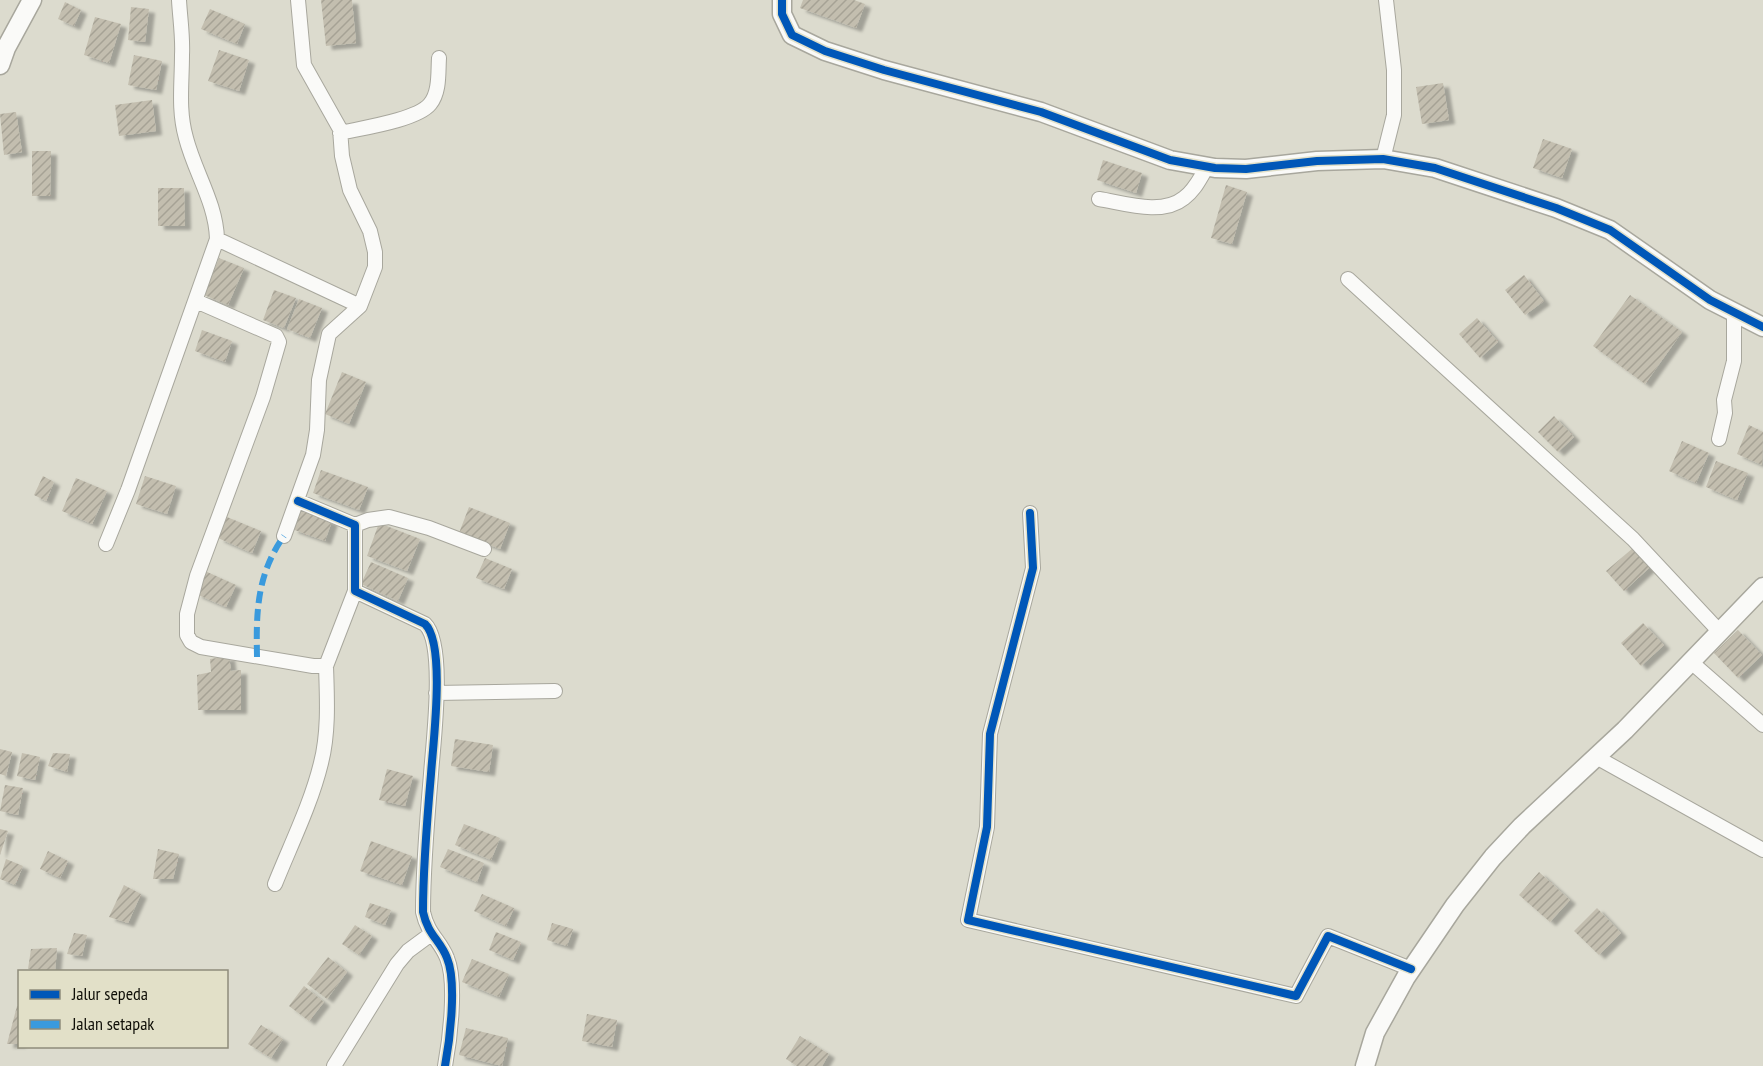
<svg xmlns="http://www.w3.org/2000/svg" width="1763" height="1066" viewBox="0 0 1763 1066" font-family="'PT Sans Narrow',sans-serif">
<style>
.building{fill:url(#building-hatch);filter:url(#shadow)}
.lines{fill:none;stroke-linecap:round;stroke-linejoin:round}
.street-casing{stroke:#a8a79d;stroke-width:16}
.secondary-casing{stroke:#a8a79d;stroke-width:21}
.street{stroke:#fafaf8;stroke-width:14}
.secondary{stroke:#fafaf8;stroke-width:18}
.quiet{stroke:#3a9add;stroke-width:6;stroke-dasharray:12 6;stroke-linecap:butt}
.cycleway-casing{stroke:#e2e0c8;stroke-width:11}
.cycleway{stroke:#0057b8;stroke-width:8}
</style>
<defs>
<pattern id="building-hatch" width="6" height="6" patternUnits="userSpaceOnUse" patternTransform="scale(1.5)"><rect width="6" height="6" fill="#c3beaf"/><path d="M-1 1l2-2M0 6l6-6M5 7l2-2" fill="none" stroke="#a6a295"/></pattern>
<filter id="shadow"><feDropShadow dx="6" dy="4" stdDeviation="1.5" flood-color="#0004"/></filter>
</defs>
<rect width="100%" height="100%" fill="#dcdbce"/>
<!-- building -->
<path class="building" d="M321 0H352L356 43 326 46Z
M803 0H854L865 4 856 28 800 8Z
M65 2 81 10 74 26 58 19Z
M131 7 149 9 145 42 128 40Z
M210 9 245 24 237 44 201 29Z
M95 17 121 24 109 63 84 55Z
M219 50 249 60 239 91 208 81Z
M134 55 162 61 156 90 128 85Z
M1443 83 1449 120 1422 124 1416 87Z
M152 100 156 131 119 136 115 105Z
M16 112 22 152 4 155 0 114Z
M1543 139 1572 149 1562 178 1533 168Z
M32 151H51L50 196H32Z
M1103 160 1142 173 1136 193 1097 180Z
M1226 185 1247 192 1232 244 1211 238Z
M158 188H184L185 226H158Z
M219 258 244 268 228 305 204 295Z
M1524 275 1544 301 1525 315 1505 290Z
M274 290 296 298 284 328 263 320Z
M1630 295 1682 332 1645 384 1593 346Z
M299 299 322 308 310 338 287 329Z
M1477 318 1498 342 1480 358 1459 334Z
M202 330 232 341 225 362 195 351Z
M342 372 366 382 349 424 325 414Z
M1554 416 1574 437 1558 452 1538 432Z
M1749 425 1763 432 1762 465 1737 454Z
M1682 441 1709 453 1696 483 1669 471Z
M1716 461 1748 473 1737 500 1706 487Z
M321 470 368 487 359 510 313 493Z
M43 476 54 482 46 501 34 495Z
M145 476 176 486 167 514 136 504Z
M76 478 107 491 92 524 62 511Z
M469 507 510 523 500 549 459 533Z
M299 509 332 521 325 541 292 529Z
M227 517 261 531 252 553 218 538Z
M379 523 420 539 407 571 367 556Z
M1633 548 1650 567 1624 591 1606 571Z
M485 558 512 569 504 589 476 578Z
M371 562 408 578 398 601 361 584Z
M205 571 236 585 226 607 196 594Z
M1643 623 1664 645 1641 666 1621 643Z
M1738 630 1762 655 1738 678 1714 653Z
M229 656 231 671 241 670V710H198L197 675 211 672 210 659Z
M455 739 493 745 489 772 451 766Z
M0 749 12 752 6 776 0 774Z
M22 753 40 757 35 780 17 776Z
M53 753 70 754 67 772 48 766Z
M387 769 413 776 405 806 379 800Z
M5 785 23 788 18 815 0 811Z
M464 824 500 838 491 860 455 845Z
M0 829 8 831 0 855Z
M371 841 412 856 402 885 360 871Z
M158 849 179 854 173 879H153Z
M448 849 484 863 477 882 440 867Z
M48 851 68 861 60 878 40 869Z
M6 859 23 866 15 885 0 879Z
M1539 872 1570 900 1550 922 1519 895Z
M124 885 141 894 128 923 109 917Z
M482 894 514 908 506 926 474 911Z
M370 903 391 910 385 925 365 917Z
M1597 908 1621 933 1599 955 1574 931Z
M552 923 573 929 567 946 547 940Z
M355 925 372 936 359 955 342 944Z
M496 932 521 942 513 960 489 950Z
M74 933 87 935 82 956 67 954Z
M57 948 55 972 28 969 31 949Z
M328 957 347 972 327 999 307 984Z
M472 959 509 974 499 997 462 982Z
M304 986 324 1002 309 1021 289 1006Z
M17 1006H20V1044H7Z
M587 1014 617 1020 612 1047 582 1041Z
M261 1025 283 1039 271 1058 248 1044Z
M466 1028 508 1038 502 1066 459 1055Z
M800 1036 829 1054 822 1066H797L786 1059Z"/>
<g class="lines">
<defs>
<path id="street" d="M298 0 304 65 340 129 342 156 350 190 370 231 375 252V267L360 306
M340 133C362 128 417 120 430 104 440 92 438 72 439 58
M1383 159 1394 115V70L1386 0
M1099 199C1124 203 1162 216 1184 198 1195 190 1200 178 1207 167
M217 239 360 306 329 334 319 380 317 430 313 455 284 536
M1348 279 1633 539 1719 631
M196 301 276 336 279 342 263 397 197 576 187 614V635L191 642 201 647 313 666H326L355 591
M1719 439 1725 413 1724 400 1734 361V313
M298 501 355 525V591L425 624C446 644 433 744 431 774 427 820 423 866 423 912 428 935 440 940 447 958 457 982 450 1039 445 1066
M1030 513 1033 568 990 734 987 827 968 920 1296 996 1328 936 1411 969
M355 525 368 520 389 517 429 528 484 549
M106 544 128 490 217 239C216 203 195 173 186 138 178 110 182 84 182 55 183 37 180 18 179 0
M1690 661 1763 725
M436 693 555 691
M1596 757 1763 850
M275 884C291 844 311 804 321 763 329 732 327 697 326 666
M334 1066 397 964 408 951 431 934"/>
<path id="secondary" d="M782 0V14L792 35 825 51 884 70 1041 112 1170 160 1215 168 1246 169 1317 161 1383 159 1435 168 1556 208 1610 230 1710 300 1763 327
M0 65 6 48 32 0
M1365 1066 1375 1033 1406 977 1455 905 1493 857 1522 826 1625 730 1763 587"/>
</defs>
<!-- street casing -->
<use href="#street" class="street-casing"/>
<!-- secondary casing -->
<use href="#secondary" class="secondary-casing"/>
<!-- street -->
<use href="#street" class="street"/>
<!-- secondary -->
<use href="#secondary" class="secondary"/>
<!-- quiet -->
<path class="quiet" d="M257 657C256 611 257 574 284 536"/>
<defs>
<path id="cycleway" d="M782 0V14L792 35 825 51 884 70 1041 112 1170 160 1215 168 1246 169 1317 161 1383 159 1435 168 1556 208 1610 230 1710 300 1763 327
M298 501 355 525V591L425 624C446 644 433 744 431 774 427 820 423 866 423 912 428 935 440 940 447 958 457 982 450 1039 445 1066
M1030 513 1033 568 990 734 987 827 968 920 1296 996 1328 936 1411 969"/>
</defs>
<!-- cycleway casing -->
<use href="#cycleway" class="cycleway-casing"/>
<!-- cycleway -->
<use href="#cycleway" class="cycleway"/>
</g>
<!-- legend -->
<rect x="18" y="970" width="210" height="78" fill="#e2e0c8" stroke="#8e8c7b" stroke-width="1.5"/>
<rect x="30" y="990" width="30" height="9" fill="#0057b8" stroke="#8e8c7b" stroke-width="1.5"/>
<text x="72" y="1000" font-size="18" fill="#0f0e07">Jalur sepeda</text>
<rect x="30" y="1020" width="30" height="9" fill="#3a9add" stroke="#8e8c7b" stroke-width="1.5"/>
<text x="72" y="1030" font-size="18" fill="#0f0e07">Jalan setapak</text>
</svg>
